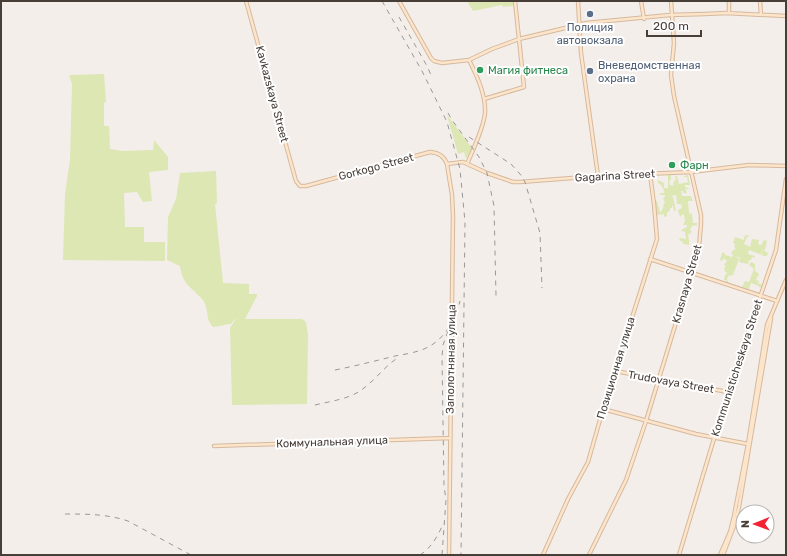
<svg xmlns="http://www.w3.org/2000/svg" width="787" height="556" viewBox="0 0 787 556" font-family="Rubik,sans-serif">
<style>
.green{fill:#dce7b4}
.lines{fill:none;stroke-linecap:round;stroke-linejoin:round}
.secondary-casing{stroke:#d5b99e;stroke-width:4.5}
.secondary{stroke:#fde5cb;stroke-width:2.5}
.rail{stroke:#989898;stroke-width:1;stroke-dasharray:5 5;stroke-linecap:butt}
.service-dot{fill:#5c6f8a;stroke:#fff;stroke-width:1.5}
.leisure-dot{fill:#2e9e5b;stroke:#fff;stroke-width:1.5}
.labels{text-anchor:middle;dominant-baseline:central;stroke-width:4;stroke-linejoin:round;paint-order:stroke}
.service-label{font-size:11px;fill:#4e5e75;stroke:#fff}
.leisure-label{font-size:11px;fill:#27864d;stroke:#fff;text-anchor:start}
.street-label{font-size:11px;fill:#483e38;stroke:#fff}
</style>
<rect width="100%" height="100%" fill="#f4eeea"/>
<!-- green -->
<path class="green" d="M467 1H513V6L503 7 502 5 473 11Z
M104 74 106 102 104 103V126H109L110 149 122 151 153 150 154 140 168 157V170L149 172 152 201 143 202 137 192 124 193 125 227H144V242H165V261L63 260 65 194 70 160 72 84 69 75Z
M447 115 472 148 466 159 464 152 458 154Z
M216 171 217 203 215 204 223 283 249 284V294H257V296L245 319H302L306 322 308 335 307 404 232 405 230 328 235 320 241 318 234 320 231 324C225 324 219 327 213 327 205 318 209 313 205 304 203 298 198 296 195 292 185 283 182 279 180 266L167 260 168 217 176 199 180 173Z
M668 175H671V180L669 181 670 185 673 186 672 188 673 186 674 181 676 180 675 176H677L679 184 689 182H688L687 177H684V176L688 175 690 185H685V187L690 189H685L686 190 687 193H683V191H685H681L682 196H691L693 201H688L689 213 692 214 693 223H697V225L692 226 690 230 692 232 688 235 689 239 688 240H689V245L683 244V242L679 240 680 238 686 239 685 232 682 231 681 230 687 227V225H683L685 221 684 215 683 214 680 217 678 210 682 208 681 204H677L676 195 671 196 673 197 676 211H674L673 206 672 205V208H670V210L667 213V216L664 217V214L657 215 655 201H657L660 212 662 211 663 207H664L663 205 665 203 663 198 665 197V195H660V193H664C665 190 661 184 658 183V180L664 183V188H668Z
M746 235 750 236 747 237 744 244 750 247 752 239 759 240 758 244 761 245 764 240 767 241 765 250H763L768 253 767 256H763L761 249 762 255 749 250 748 254 755 256 754 258 752 257 751 260H749L748 264 739 262 740 258 735 256 739 259 733 275 728 276 727 280 729 284 726 282V280H723L725 278 724 277 727 273H728L725 272 724 268 726 266 724 265 727 261 724 258 722 261 720 260 722 253 724 252 725 255 732 257 733 255 731 253 733 250 736 249 734 247 735 244 733 243 735 237 744 240V237Z
M751 262 755 264V271L759 274 756 280 759 281 758 283 762 285V288L759 287V286L751 283 749 289 742 287 745 281 749 282 754 269 749 265Z"/>
<g class="lines">
<defs>
<path id="secondary" d="M246 1 296 181 300 186H306L430 152C439 153 444 156 447 164L452 195 453 216 449 555
M399 1 431 58 434 61 442 63 469 60 492 49 519 39 586 23 670 15 705 14 726 13 786 16
M578 1 581 53 598 176
M641 1 644 19
M760 1 761 15
M729 13V1
M484 99 524 87 515 1
M447 164 463 162 487 173 513 182H520L598 176 691 172 749 165 786 166
M467 164C473 150 484 127 485 113 486 95 477 76 469 60
M650 259 777 301
M615 371 728 392
M603 409 696 434 748 444
M214 446 450 438
M543 555 568 499 588 462 603 409 657 239 654 204 650 174
M589 555 626 480 646 421 699 247 701 224V215L674 96 671 75 674 43 671 1
M679 555 728 392 776 250 786 179
M720 555 730 532 734 516 748 444 767 325 786 280
M723 555 734 526 739 507 771 318"/>
</defs>
<!-- secondary casing -->
<use href="#secondary" class="secondary-casing"/>
<!-- secondary -->
<use href="#secondary" class="secondary"/>
<!-- rail -->
<path class="rail" d="M382 1 422 71 447 122 460 169 465 222 461 555
M399 17 427 66 431 75
M448 113 452 120 479 157 487 173 494 206 496 296
M469 137 511 164 520 174 525 182 540 233 542 288
M335 370C355 366 375 361 395 356 406 354 420 352 430 346 446 337 456 318 460 301
M315 405C331 401 351 399 364 388 377 378 385 366 399 357
M65 514C87 514 107 514 128 521L191 555
M420 555C431 548 438 536 443 524
M442 555 446 500 444 486 442 357 443 345 448 331"/>
</g>
<!-- markers -->
<g class="service-dot">
<circle cx="590" cy="14" r="4"/>
<circle cx="590" cy="71" r="4"/>
</g>
<g class="leisure-dot">
<circle cx="480" cy="70" r="4"/>
<circle cx="672" cy="165" r="4"/>
</g>
<g class="labels">
<!-- service labels -->
<g class="service-label">
<text x="590" y="27">Полиция<tspan x="590" dy="13">автовокзала</tspan></text>
<text x="598" y="65" text-anchor="start">Вневедомственная<tspan x="598" dy="13">охрана</tspan></text>
</g>
<!-- leisure labels -->
<g class="leisure-label">
<text x="488" y="70">Магия фитнеса</text>
<text x="680" y="165">Фарн</text>
</g>
<!-- street labels -->
<g class="street-label">
<text transform="translate(272 94) rotate(75)">Kavkazskaya Street</text>
<text transform="translate(376 167) rotate(-15)">Gorkogo Street</text>
<text transform="translate(615 176) rotate(-3)">Gagarina Street</text>
<text transform="translate(687 284) rotate(-74)">Krasnaya Street</text>
<text transform="translate(451 359) rotate(-89)">Заполотняная улица</text>
<text transform="translate(616 368) rotate(-73)">Позиционная улица</text>
<text transform="translate(737 368) rotate(-72)">Kommunisticheskaya Street</text>
<text transform="translate(671 382) rotate(10)">Trudovaya Street</text>
<text transform="translate(332 442) rotate(-2)">Коммунальная улица</text>
</g>
</g>
<!-- border -->
<rect width="787" height="556" fill="none" stroke="#483e38" stroke-width="4"/>
<!-- north arrow -->
<g transform="translate(755 524) rotate(269)"><circle r="19" fill="#ffffff" stroke="#b6b2af"/>
<path d="M0-3L7 15L0 10L-7 15Z" fill="#f22335"/>
<text y="-6" font-size="11" font-weight="bold" text-anchor="middle" fill="#483e38">N</text>
</g>
<!-- scale -->
<path d="M647 30v6h54v-6" fill="none" stroke="#483e38" stroke-width="2"/>
<text x="653" y="30" font-size="12" fill="#483e38" stroke="#ffffff" stroke-width="3" paint-order="stroke">200 m</text>
</svg>
